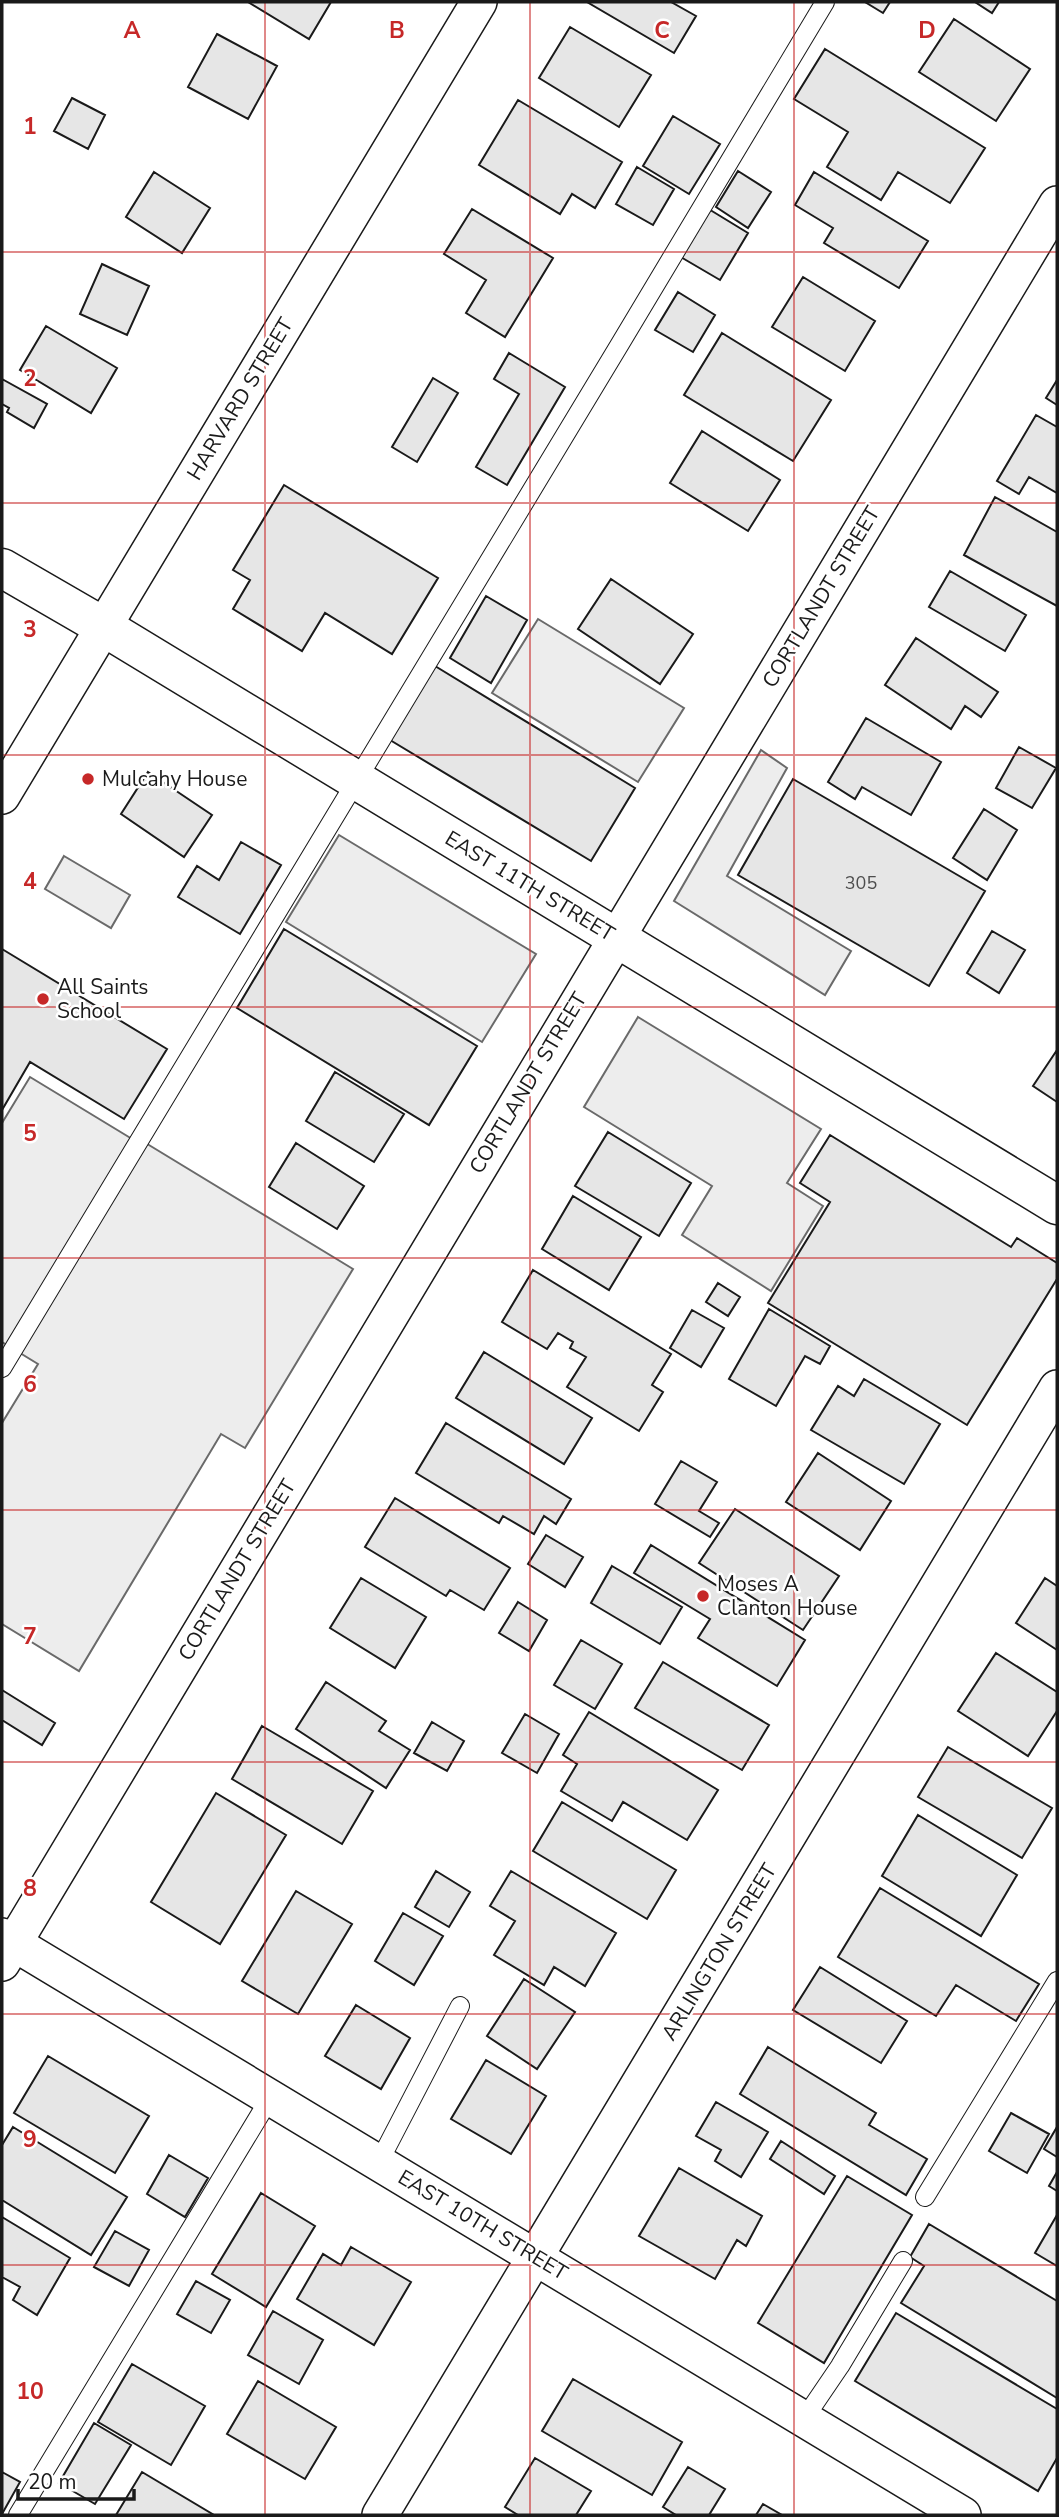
<svg xmlns="http://www.w3.org/2000/svg" width="1059" height="2517" viewBox="0 0 1059 2517" font-family="'Nunito Sans',sans-serif">
<style>
.built{fill:#ededed;stroke:#6a6a6a;stroke-width:2}
.building{fill:#e6e6e6;stroke:#1a1a1a;stroke-width:2}
.lines{fill:none;stroke-linecap:round;stroke-linejoin:round}
.lane-casing{stroke:#1a1a1a;stroke-width:20}
.street-casing{stroke:#1a1a1a;stroke-width:38}
.secondary-casing{stroke:#1a1a1a;stroke-width:41}
.lane{stroke:#fff;stroke-width:18}
.street{stroke:#fff;stroke-width:35}
.secondary{stroke:#fff;stroke-width:38}
.grid{fill:none;stroke:#c62828;stroke-width:2;stroke-opacity:0.55}
.poi-dot{fill:#c62828;stroke:#fff;stroke-width:2.5}
.labels{text-anchor:middle;dominant-baseline:central;stroke-width:5;stroke-linejoin:round;paint-order:stroke}
.number-label{font-size:18px;fill:#4d4d4d}
.street-label{font-size:21px;fill:#1a1a1a;stroke:#fff}
.poi-label{font-size:21px;fill:#1a1a1a;stroke:#fff;text-anchor:start}
.grid-label{font-size:23px;text-anchor:middle;font-weight:bold;fill:#c62828;stroke:#fff;stroke-width:5;stroke-linejoin:round;paint-order:stroke}
</style>
<rect width="100%" height="100%" fill="#fff"/>
<!-- built -->
<path class="built" d="M538 619 684 708 638 782 492 693Z
M761 750 787 768 727 876 851 951 825 995 674 901Z
M339 835 536 954 482 1042 286 922Z
M64 856 130 895 111 928 45 889Z
M638 1017 821 1129 787 1183 823 1206 771 1291 682 1235 712 1186 584 1107Z
M30 1077 142 1145 144 1142 353 1269 245 1448 221 1434 79 1671 2 1624V1423L38 1364 2 1342V1123Z"/>
<!-- building -->
<path class="building" d="M248 2H331L309 39Z
M587 2H671L696 16 674 53Z
M865 2H890L883 13Z
M975 2H999L992 13Z
M954 19 1030 69 996 121 919 72Z
M570 27 651 75 619 127 539 78Z
M217 34 277 66 248 119 188 87Z
M825 49 985 148 950 203 898 172 881 200 827 167 848 132 794 99Z
M72 98 105 115 88 149 54 131Z
M518 100 622 162 595 208 572 194 560 214 479 165Z
M673 116 720 144 689 194 643 166Z
M637 167 674 189 653 225 616 204Z
M738 171 771 192 748 228 716 207Z
M154 172 210 208 182 253 126 217Z
M814 172 928 241 899 288 824 243 833 228 795 205Z
M707 208 748 233 720 280 679 256Z
M472 209 553 258 505 337 466 313 486 280 444 254Z
M102 264 149 286 127 335 80 314Z
M803 277 875 321 845 371 772 327Z
M678 292 715 315 693 352 655 330Z
M46 326 117 368 91 413 20 370Z
M722 333 831 400 793 461 684 395Z
M509 353 565 387 507 485 476 467 519 394 494 379Z
M433 378 458 393 417 462 392 447Z
M2 379 47 404 34 428 7 412 9 408 2 404Z
M1057 380V405L1046 398Z
M1036 415 1057 427V493L1029 477 1019 494 997 481Z
M702 431 780 480 748 531 670 483Z
M284 485 438 578 392 654 325 613 302 651 233 609 250 580 233 570Z
M995 497 1057 532V606L964 555Z
M950 571 1026 615 1005 651 929 607Z
M611 579 693 634 660 684 578 629Z
M486 596 527 620 491 683 450 658Z
M916 638 998 692 981 717 965 706 951 729 885 685Z
M435 666 635 788 591 861 390 740Z
M866 718 941 762 911 815 862 787 855 799 828 782Z
M1019 747 1056 768 1032 808 996 788Z
M148 772 212 815 184 857 121 814Z
M793 779 985 891 929 986 738 875Z
M984 809 1017 830 987 880 953 858Z
M241 842 281 865 240 934 178 897 197 866 219 880Z
M284 929 477 1046 429 1125 237 1008Z
M992 931 1025 950 999 993 967 973Z
M2 949 167 1049 124 1119 30 1062 2 1110Z
M1057 1050V1102L1033 1086Z
M335 1072 404 1114 374 1162 306 1121Z
M608 1132 691 1183 659 1236 575 1186Z
M830 1135 1011 1247 1017 1238 1057 1263V1279L967 1425 768 1303 830 1202 800 1183Z
M296 1143 364 1186 337 1229 269 1187Z
M573 1196 641 1237 609 1290 542 1249Z
M533 1270 671 1354 652 1385 663 1392 639 1431 567 1387 586 1357 570 1348 573 1342 558 1333 547 1349 502 1322Z
M718 1283 740 1297 728 1316 706 1302Z
M769 1309 830 1346 820 1364 805 1356 776 1406 729 1379Z
M692 1310 724 1328 701 1367 670 1348Z
M484 1352 592 1418 564 1464 456 1398Z
M864 1379 940 1424 904 1484 811 1430 838 1386 854 1396Z
M446 1423 571 1499 556 1524 544 1516 534 1534 503 1516 499 1523 416 1473Z
M818 1453 891 1501 860 1550 786 1502Z
M681 1461 717 1482 699 1511 719 1523 710 1537 655 1504Z
M395 1498 510 1568 484 1610 450 1590 446 1596 365 1547Z
M735 1509 839 1576 803 1630 699 1563Z
M546 1535 583 1557 565 1587 528 1564Z
M651 1545 805 1640 777 1686 698 1638 710 1619 634 1573Z
M612 1566 682 1607 660 1644 591 1603Z
M361 1578 426 1617 395 1668 330 1628Z
M1045 1578 1057 1586V1650L1016 1623Z
M518 1602 547 1620 529 1651 499 1633Z
M581 1640 622 1664 595 1709 554 1685Z
M996 1653 1057 1692V1711L1028 1756 958 1711Z
M663 1662 769 1725 742 1770 635 1708Z
M326 1682 386 1721 379 1731 410 1750 386 1788 296 1729Z
M2 1690 55 1723 42 1745 2 1720Z
M589 1712 718 1790 687 1840 623 1802 612 1821 561 1791 577 1764 563 1755Z
M525 1714 559 1734 537 1773 502 1753Z
M432 1722 464 1741 447 1771 414 1753Z
M262 1726 373 1791 342 1844 232 1779Z
M948 1747 1052 1808 1022 1858 918 1797Z
M216 1793 286 1835 220 1944 151 1902Z
M562 1802 676 1870 647 1919 533 1851Z
M918 1815 1017 1875 981 1936 882 1876Z
M436 1871 470 1892 449 1927 415 1907Z
M511 1871 616 1933 585 1986 554 1967 544 1985 494 1955 515 1921 490 1906Z
M880 1888 1039 1984 1016 2021 956 1985 936 2016 838 1957Z
M296 1891 352 1924 298 2014 242 1981Z
M403 1913 443 1936 414 1985 375 1961Z
M820 1967 907 2021 881 2063 793 2010Z
M524 1979 575 2012 537 2069 487 2036Z
M356 2005 410 2038 381 2089 325 2056Z
M768 2047 876 2113 869 2125 927 2159 906 2195 740 2094Z
M48 2056 149 2116 115 2173 14 2113Z
M486 2060 546 2096 511 2154 451 2119Z
M716 2102 768 2132 741 2177 715 2161 721 2150 696 2136Z
M1011 2113 1049 2134 1027 2173 989 2151Z
M13 2127 127 2197 91 2255 2 2200V2145Z
M1057 2127V2157L1044 2149Z
M781 2141 835 2176 824 2194 770 2159Z
M169 2155 208 2178 185 2217 147 2194Z
M679 2168 762 2216 746 2246 737 2240 715 2279 639 2236Z
M1057 2172V2191L1049 2186Z
M847 2176 912 2215 824 2363 758 2323Z
M261 2193 315 2226 266 2307 212 2274Z
M1057 2215V2266L1035 2253Z
M2 2217 70 2258 37 2315 13 2300 20 2287 2 2277Z
M929 2224 1057 2301V2398L901 2303 924 2266 910 2257Z
M115 2231 149 2250 129 2286 94 2267Z
M351 2247 411 2282 374 2345 297 2299 323 2254 341 2265Z
M196 2281 230 2300 211 2333 177 2314Z
M273 2311 323 2340 299 2384 248 2355Z
M896 2313 1057 2409V2458L1038 2491 855 2381Z
M132 2364 205 2406 171 2465 98 2422Z
M573 2379 682 2442 652 2495 542 2431Z
M258 2381 336 2427 305 2479 227 2434Z
M94 2423 131 2445 95 2504 59 2483Z
M535 2458 591 2491 576 2515H518L505 2507Z
M688 2467 725 2489 709 2515H676L663 2507Z
M2 2472 20 2482 2 2514Z
M142 2472 214 2515H116Z
M763 2504 782 2515H756Z"/>
<g class="lines">
<defs>
<path id="lane" d="M2 1368C278 913 552 458 825 2
M379 2162 460 2006
M925 2197 1057 1981
M804 2419 840 2366 903 2261
M18 2515 270 2098"/>
<path id="street" d="M2 796 479 2
M2 1936 963 2515
M2 1963 1057 204
M380 2515 1057 1388"/>
<path id="secondary" d="M2 568 104 627 1057 1205"/>
</defs>
<!-- lane casing -->
<use href="#lane" class="lane-casing"/>
<!-- street casing -->
<use href="#street" class="street-casing"/>
<!-- secondary casing -->
<use href="#secondary" class="secondary-casing"/>
<!-- lane -->
<use href="#lane" class="lane"/>
<!-- street -->
<use href="#street" class="street"/>
<!-- secondary -->
<use href="#secondary" class="secondary"/>
</g>
<!-- grid -->
<path class="grid" d="M265 2V2515M530 2V2515M794 2V2515M2 252H1057M2 503H1057M2 755H1057M2 1007H1057M2 1258H1057M2 1510H1057M2 1762H1057M2 2014H1057M2 2265H1057"/>
<!-- markers -->
<g class="poi-dot">
<circle cx="88" cy="779" r="7"/>
<circle cx="43" cy="999" r="7"/>
<circle cx="703" cy="1596" r="7"/>
</g>
<g class="labels">
<!-- number labels -->
<g class="number-label">
<text x="861" y="883">305</text>
</g>
<!-- street labels -->
<g class="street-label">
<text transform="translate(240 399) rotate(-59)">HARVARD STREET</text>
<text transform="translate(821 597) rotate(-59)">CORTLANDT STREET</text>
<text transform="translate(530 886) rotate(31)">EAST 11TH STREET</text>
<text transform="translate(528 1083) rotate(-59)">CORTLANDT STREET</text>
<text transform="translate(237 1570) rotate(-59)">CORTLANDT STREET</text>
<text transform="translate(719 1952) rotate(-59)">ARLINGTON STREET</text>
<text transform="translate(483 2225) rotate(31)">EAST 10TH STREET</text>
</g>
<!-- poi labels -->
<g class="poi-label">
<text x="102" y="779">Mulcahy House</text>
<text x="57" y="987">All Saints<tspan x="57" dy="24">School</tspan></text>
<text x="717" y="1584">Moses A<tspan x="717" dy="24">Clanton House</tspan></text>
</g>
</g>
<g class="grid-label">
<text x="132" y="38">A</text>
<text x="397" y="38">B</text>
<text x="662" y="38">C</text>
<text x="927" y="38">D</text>
<text x="30" y="134">1</text>
<text x="30" y="386">2</text>
<text x="30" y="637">3</text>
<text x="30" y="889">4</text>
<text x="30" y="1141">5</text>
<text x="30" y="1392">6</text>
<text x="30" y="1644">7</text>
<text x="30" y="1896">8</text>
<text x="30" y="2147">9</text>
<text x="30" y="2399">10</text>
</g>
<!-- border -->
<rect width="1059" height="2517" fill="none" stroke="#1a1a1a" stroke-width="7"/>
<!-- scale -->
<path d="M18 2489v10h116v-10" fill="none" stroke="#1a1a1a" stroke-width="3.5"/>
<text x="28" y="2489" font-size="21" fill="#1a1a1a" stroke="#ffffff" stroke-width="5" paint-order="stroke">20 m</text>
</svg>
